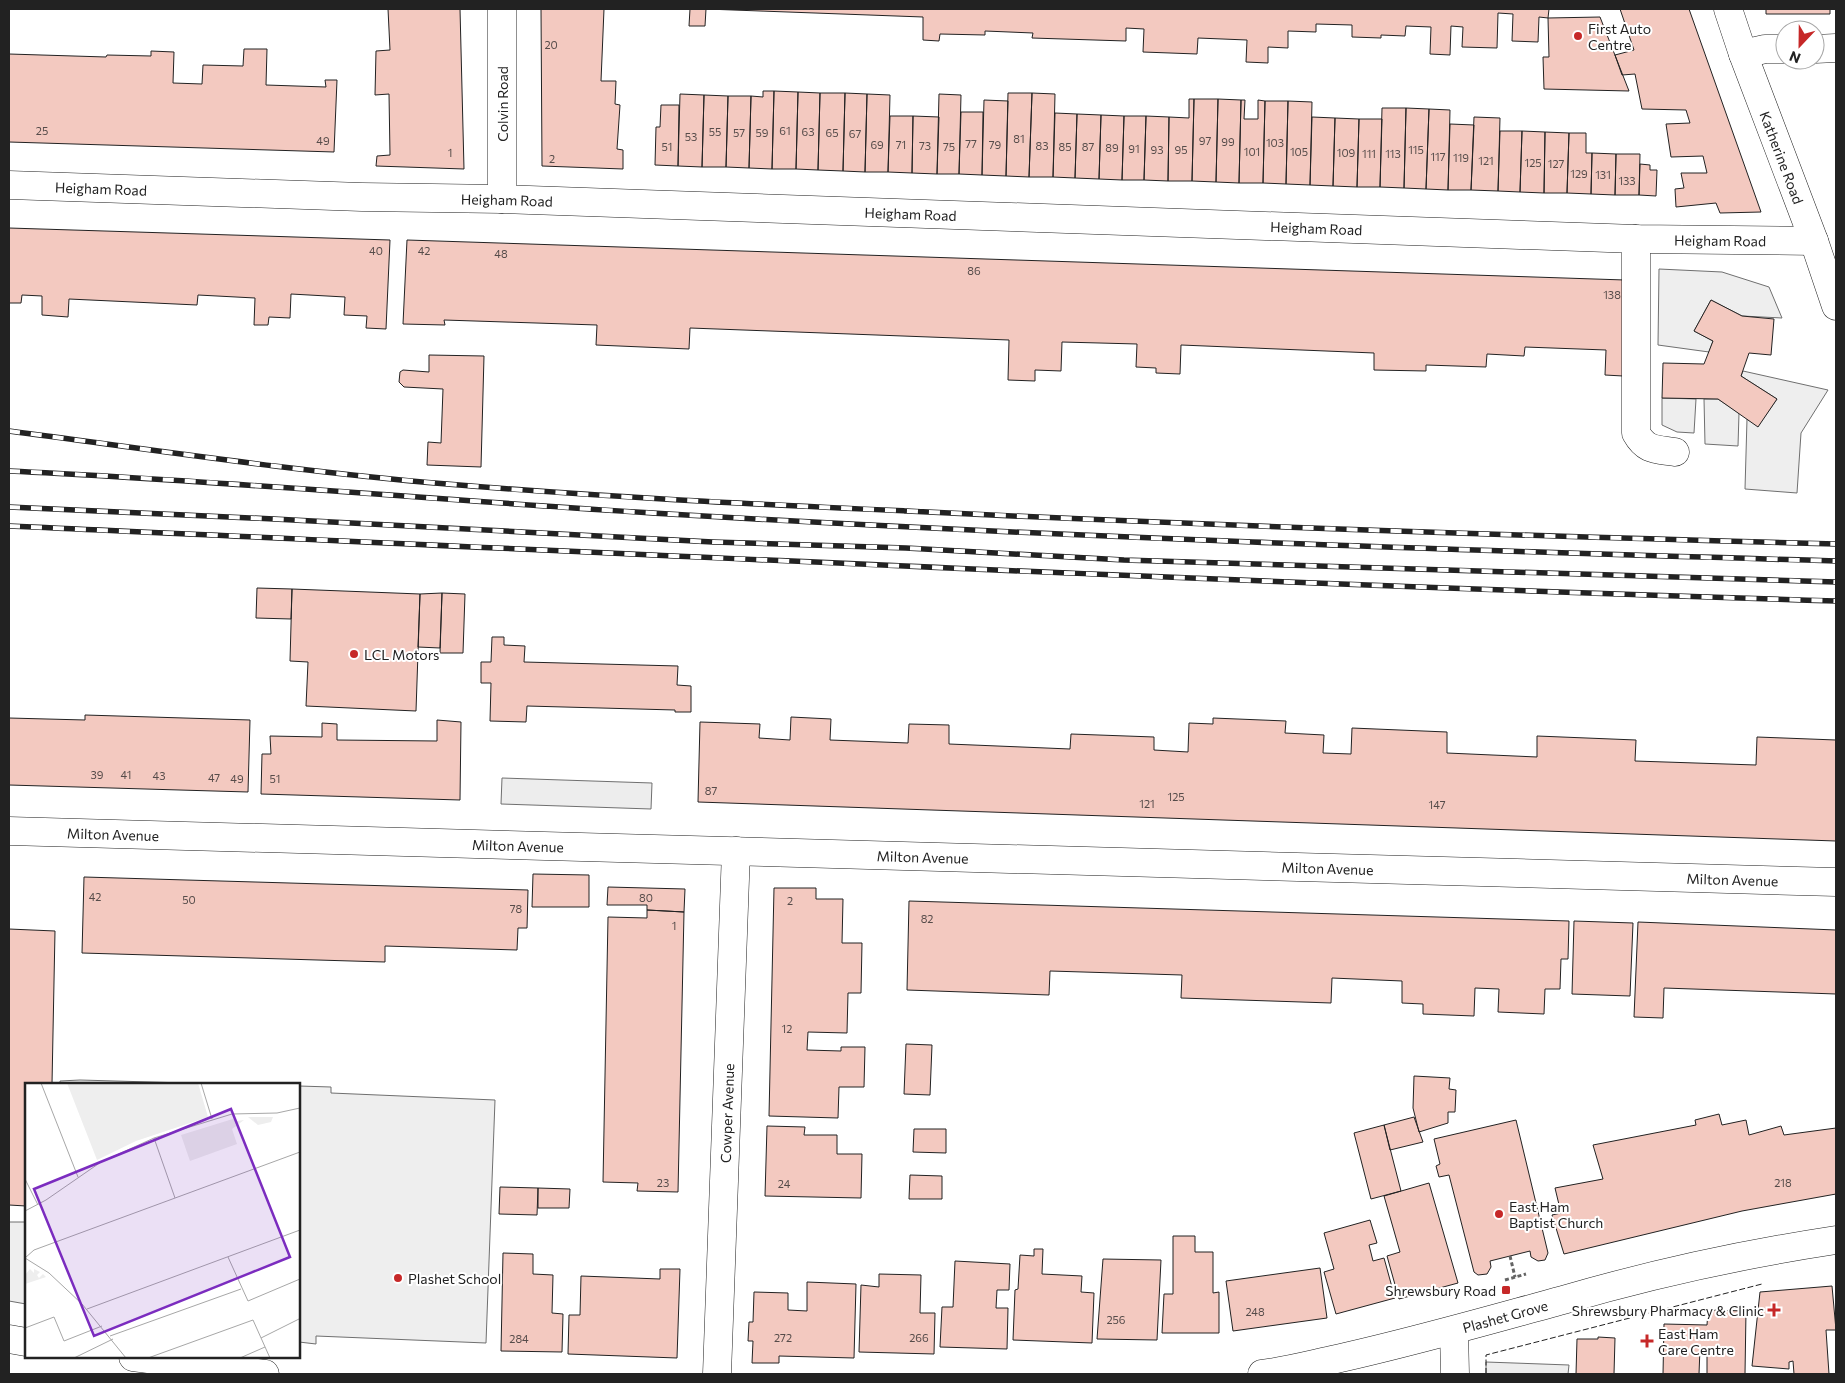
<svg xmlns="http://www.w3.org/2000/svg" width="1845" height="1383" viewBox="0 0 1845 1383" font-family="Commissioner,sans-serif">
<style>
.green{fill:#eee;stroke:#6f6f6f}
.parking{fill:#ededed;stroke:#6f6f6f}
.building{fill:#f3c9c0;stroke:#222}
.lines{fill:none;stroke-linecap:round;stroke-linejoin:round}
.minor-casing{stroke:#222;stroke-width:29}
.major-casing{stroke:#222;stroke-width:29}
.path{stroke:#646464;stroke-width:3;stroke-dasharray:4 2.5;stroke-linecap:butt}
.minor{stroke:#fff;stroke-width:28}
.major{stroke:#fff;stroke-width:28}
.rail-casing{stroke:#222;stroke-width:5.5}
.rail{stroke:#fff;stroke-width:4;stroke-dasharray:11;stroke-linecap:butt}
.fence{stroke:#222;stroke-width:1;stroke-dasharray:6 2.5;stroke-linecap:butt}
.poi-dot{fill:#c62828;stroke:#fff;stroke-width:2}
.labels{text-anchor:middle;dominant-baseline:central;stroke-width:4;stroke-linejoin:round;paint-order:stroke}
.number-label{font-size:11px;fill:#564c4a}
.poi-label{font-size:14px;fill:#222;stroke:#fff;text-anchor:start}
.street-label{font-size:14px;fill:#222;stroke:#fff}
.inset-road{fill:none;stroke:#a7a7a7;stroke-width:1}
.view{fill:#7b2cbf;fill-opacity:0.15;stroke:#7b2cbf;stroke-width:2.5}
.inset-edge{fill:none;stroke:#222;stroke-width:2.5}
</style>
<rect width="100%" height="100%" fill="#fff"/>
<!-- green -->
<path class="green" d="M1659 269 1722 272 1769 287 1782 318 1742 316 1711 300 1694 331 1713 341 1709 352 1658 345Z
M1743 371 1828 390 1801 433 1797 493 1745 489 1747 419 1758 426 1777 399 1741 376Z
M1662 398 1696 399 1694 433 1677 432 1662 425Z
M1704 399H1718L1739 413 1738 446 1705 444Z
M80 1080 221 1084H60V1081Z
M299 1086 331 1087V1093L495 1100 486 1343 316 1336V1344L299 1342Z
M9 1222H26V1304L9 1301Z"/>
<!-- parking -->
<path class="parking" d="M502 778 652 783 651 809 501 804Z
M1486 1362 1569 1365 1568 1374H1486Z"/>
<!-- building -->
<path class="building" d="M388 9H460L464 169 376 166 377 156 390 155 389 94 375 95 376 51 390 50Z
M541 9H604L601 81H616L615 104 620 105 617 149 623 150V169L542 166Z
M690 9H1549L1548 18 1539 17 1538 42 1512 41 1513 14 1498 13 1497 48 1462 47 1463 27 1451 26 1450 55 1430 54 1431 27 1406 26 1405 36 1381 35V38L1352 37V25L1316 24V32L1288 31V48L1268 47V63L1246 62 1247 40 1198 38 1197 54 1143 52 1144 29 1126 28V41L1032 38 1033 33 985 31V35L940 34 939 41 923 40V17L706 9 705 26H689Z
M1620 9H1689L1761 212 1720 213 1716 203 1676 207 1675 189 1684 188 1681 173H1707L1703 156 1671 157 1666 124 1690 123 1686 110 1642 109 1635 74 1622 75 1615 55 1634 50Z
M1766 9H1830V14H1766Z
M1600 17 1629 91 1544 89 1543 57H1549L1548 18Z
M244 49H267L266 85 326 87 325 80H337L334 152 9 142V54L106 57 107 55 151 56V51L174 52 173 83 202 84 203 65 243 66Z
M763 91H774L772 169 749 168 751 96 763 97Z
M774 91 798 92 796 169H772Z
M798 92 820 93 818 170 796 169Z
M820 93H845L843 171 818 170Z
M845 93 867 94 865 172 843 171Z
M1008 93H1032L1029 177 1006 176Z
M1032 93 1055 94 1053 177H1029Z
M680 94 704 95 702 167 678 166Z
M867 94 890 95 888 172H865Z
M939 94 961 95 959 174H937Z
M704 95 728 96 726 167H702Z
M728 96H751L749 168 726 167Z
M1189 99H1194L1192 181H1168L1169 117 1189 118Z
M1194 99H1218L1216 182 1192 181Z
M1218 99 1241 100 1239 183 1216 182Z
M984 100 1008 101 1006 176 982 175Z
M1241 100H1245L1244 119H1258V100L1265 101 1263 183H1239Z
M1265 101H1288L1286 184 1263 183Z
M1288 101 1312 102 1310 185 1286 184Z
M661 105H679L678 166 655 165 656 127H660Z
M1382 108H1406L1404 188 1380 187Z
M1406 108 1429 109 1426 189 1404 188Z
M1429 109 1450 110 1448 190 1426 189Z
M961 112H983L982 175 959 174Z
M1055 113 1077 114 1075 178 1053 177Z
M1077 114 1101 115 1099 179 1075 178Z
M1101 115 1124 116 1122 180 1099 179Z
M890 116H913L912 173 888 172Z
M913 116 939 117 937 174 912 173Z
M1124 116H1146L1144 180H1122Z
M1146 116 1169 117 1168 181 1144 180Z
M1312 117 1335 118 1333 186 1310 185Z
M1474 117 1500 118 1498 191 1471 190Z
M1335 118 1359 119 1357 187 1333 186Z
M1359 119H1382L1380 187H1357Z
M1450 124 1474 125 1471 190H1448Z
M1500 131H1522L1520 192 1498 191Z
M1522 131 1545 132 1544 193 1520 192Z
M1545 132 1569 133 1567 193H1544Z
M1569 133H1586V153H1592L1591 194 1567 193Z
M1592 153 1616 154 1615 195 1591 194Z
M1616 154H1640L1639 195H1615Z
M1640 164 1650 165V170H1657L1656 196 1639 195Z
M9 228 390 240 386 329 366 328 367 316 344 315 345 297 291 294 290 318 269 317 268 325H254L255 298 198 295 197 305 69 299 68 317 42 315V296L22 295 21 303H9Z
M407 240 1625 280 1623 376 1605 375 1606 350 1525 347 1524 356 1487 354 1486 367 1426 365V371L1374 370V353L1181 345 1180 374 1156 373V368L1136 367 1137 344 1062 342 1061 371 1035 370V381L1008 380 1009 340 690 328 689 349 596 345 597 325 444 320 445 325 403 324Z
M1711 300 1742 316 1774 319 1771 355 1749 353 1741 376 1777 399 1758 427 1718 399 1662 398 1663 363 1704 364 1713 341 1694 331Z
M429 355 484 356 481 467 427 465 428 442 441 443 443 389 404 387 399 382 400 372 403 370 429 372Z
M257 588 292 589 291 619 256 618Z
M292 589 420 594 416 711 306 706 308 662 290 661Z
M442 593 440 648 418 647 420 594Z
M442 593 465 594 463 653H440Z
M492 637H504V645L525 646 524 662 678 666 677 685 691 686V712H675V710L527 706 526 722 490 721 491 683H481V662H491Z
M85 715 250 720 248 792 9 785V718L85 720Z
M791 717 831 719 830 740 908 743 909 724 949 725V744L1070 749 1071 734 1154 737V750L1188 752 1189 723 1213 724V718L1286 721 1285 733 1324 735 1323 753 1351 754 1352 728 1447 732V753L1537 757V736L1636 740 1635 761 1756 765 1757 737 1836 740V841L698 802 700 722 760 724 759 738 790 740Z
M437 720 461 722 460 800 261 794 262 754H271L270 736 322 737V723L337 724V740L437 741Z
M533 874 589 875V907H532Z
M84 877 528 890 527 928H518L517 950 385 946V962L82 953Z
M608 887 685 889 684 912 647 910V905H607Z
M774 888H816V899H843L842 943H862L861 993H848L847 1033 808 1032 807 1050 841 1051V1047H865L864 1087H839L838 1118 769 1116Z
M909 901 1569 921 1568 959H1561L1560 989H1545L1544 1014 1498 1012 1499 989 1475 988 1474 1016 1423 1014V1004L1402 1003V981L1332 978 1331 1003 1181 998 1182 975 1050 971 1049 995 907 990Z
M647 910 684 912 678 1192 637 1191 638 1183 603 1182 608 917 647 918Z
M1574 921 1633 923 1630 996 1572 994Z
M1638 922 1836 930V994L1664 988 1663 1018 1634 1017Z
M9 929 55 931 52 1084H26V1206L9 1205Z
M906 1044 932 1045 930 1095 904 1094Z
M1414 1076 1450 1078 1449 1089 1456 1090 1455 1112H1448V1123L1419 1132 1413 1108Z
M1719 1114 1722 1125 1746 1120 1749 1135 1781 1126 1784 1135 1836 1128V1194L1742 1211 1564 1254 1552 1215 1561 1213 1555 1188 1603 1179 1593 1145 1696 1125 1695 1120Z
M1414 1117 1423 1142 1390 1150 1384 1125Z
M1516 1120 1548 1253 1545 1260 1538 1261 1531 1257 1530 1251 1490 1261 1491 1267 1487 1274 1478 1275 1474 1272 1449 1175 1439 1177 1436 1166 1440 1164 1434 1139Z
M1384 1125 1401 1191 1371 1199 1354 1133Z
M767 1126 805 1127 804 1135H837V1154H862L861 1198 765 1196Z
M914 1129H946V1153L913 1152Z
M910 1175 942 1176V1199H909Z
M1429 1183 1458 1283 1399 1299 1387 1256 1400 1252 1384 1196Z
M500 1187 538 1188 537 1215 499 1214Z
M538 1188 570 1189 569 1208H538Z
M1370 1220 1377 1243 1369 1245 1373 1261 1384 1258 1395 1298 1336 1314 1324 1272 1334 1269 1324 1233Z
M1173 1236H1195V1252H1213V1293L1219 1292V1333H1162L1164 1294H1173Z
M1034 1249H1043L1042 1274 1082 1276 1081 1292 1094 1293 1092 1343 1013 1340 1015 1290 1018 1289 1020 1255 1034 1256Z
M503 1253 533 1254V1274L553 1275 552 1313 563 1314 562 1352 501 1351Z
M1103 1259 1161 1260 1157 1340 1097 1339Z
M955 1261 1010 1264 1009 1290H997L996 1308H1008L1007 1349 940 1347 942 1307H953Z
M1320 1268 1327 1318 1233 1331 1226 1281Z
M660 1269H680L677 1358 568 1354 569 1315H580L581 1276 660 1279Z
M879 1274 921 1275 920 1313H935L934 1354 859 1352 861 1285 879 1287Z
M807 1282 856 1284 854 1358 779 1356V1363H752L753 1341H748L749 1322H753L754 1292 788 1293V1310L807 1311Z
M1832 1286 1836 1330H1826L1829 1374H1794L1793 1361 1789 1362V1369L1752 1366 1760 1292Z
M1708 1310 1746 1311 1745 1374H1707V1348H1700L1699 1374H1663L1664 1324 1707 1325Z
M1598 1337 1615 1338 1614 1374H1576L1577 1339H1598Z"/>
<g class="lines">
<defs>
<g id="minor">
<path d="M1815 49 1836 48"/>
<path d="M1743 54 1765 49H1785"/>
<path id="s1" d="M9 185 362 197 502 199 1636 239 1814 241"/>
<path d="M502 199V9"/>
<path d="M1636 239V433C1646 451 1656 449 1675 452"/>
<path id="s2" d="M9 831 1836 882"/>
<path d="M1454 1331 1455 1374"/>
<path id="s3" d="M717 1374 736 851"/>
</g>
<g id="major">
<path id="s4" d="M1728 9 1743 54 1814 241 1836 306"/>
<path d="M9 1339 26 1342"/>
<path d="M133 1357 265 1374"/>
<path id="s5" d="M1262 1374C1286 1371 1309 1365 1332 1360 1410 1343 1486 1321 1563 1300 1652 1274 1744 1254 1836 1240"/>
</g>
</defs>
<!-- minor casing -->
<use href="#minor" class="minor-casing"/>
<!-- major casing -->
<use href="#major" class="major-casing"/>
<!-- path -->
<path class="path" d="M1510 1256 1515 1277
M1505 1280 1526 1274"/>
<!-- minor -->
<use href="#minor" class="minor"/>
<!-- major -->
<use href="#major" class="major"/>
<defs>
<path id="rail" d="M9 431C155 450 301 472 447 484 600 497 754 504 907 511 1217 526 1526 536 1836 544
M9 471C229 481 449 501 669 514 1058 537 1447 550 1836 561
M9 507 274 519 713 542 906 548 1124 560 1836 582
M9 526C618 553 1227 583 1836 601"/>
</defs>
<!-- rail casing -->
<use href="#rail" class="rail-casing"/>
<!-- rail -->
<use href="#rail" class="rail"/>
<!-- fence -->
<path class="fence" d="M1486 1374V1355L1762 1284"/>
</g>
<!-- markers -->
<g class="poi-dot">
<circle cx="1578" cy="36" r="5"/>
<circle cx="354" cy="654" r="5"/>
<circle cx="1499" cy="1214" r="5"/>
<circle cx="398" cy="1278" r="5"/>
<rect x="1501" y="1285" width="10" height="10" rx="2.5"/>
<path d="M1771.5 1302.5h5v5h5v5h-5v5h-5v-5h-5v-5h5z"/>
<path d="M1644.5 1333.5h5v5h5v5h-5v5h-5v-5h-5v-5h5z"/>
</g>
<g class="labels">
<!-- number labels -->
<g class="number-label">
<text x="551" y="44">20</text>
<text x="42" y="130">25</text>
<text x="785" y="130">61</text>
<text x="715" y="131">55</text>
<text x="808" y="131">63</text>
<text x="739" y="132">57</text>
<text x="762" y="132">59</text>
<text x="832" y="132">65</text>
<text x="855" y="133">67</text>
<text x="691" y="136">53</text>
<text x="1019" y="138">81</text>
<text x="323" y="140">49</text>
<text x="1205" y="140">97</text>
<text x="1228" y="141">99</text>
<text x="1275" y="142">103</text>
<text x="971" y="143">77</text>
<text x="877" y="144">69</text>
<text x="901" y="144">71</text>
<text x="995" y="144">79</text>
<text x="925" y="145">73</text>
<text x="1042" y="145">83</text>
<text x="667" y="146">51</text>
<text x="949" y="146">75</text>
<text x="1065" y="146">85</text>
<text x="1088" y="146">87</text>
<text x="1112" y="147">89</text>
<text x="1134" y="148">91</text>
<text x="1157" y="149">93</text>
<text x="1181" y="149">95</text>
<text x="1416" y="149">115</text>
<text x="1252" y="151">101</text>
<text x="1299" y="151">105</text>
<text x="450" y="152">1</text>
<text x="1346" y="152">109</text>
<text x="1369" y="153">111</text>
<text x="1393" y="153">113</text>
<text x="1438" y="156">117</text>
<text x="1461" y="157">119</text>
<text x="552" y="158">2</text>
<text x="1486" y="160">121</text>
<text x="1533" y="162">125</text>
<text x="1556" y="163">127</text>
<text x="1579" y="173">129</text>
<text x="1603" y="174">131</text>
<text x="1627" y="180">133</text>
<text x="376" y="250">40</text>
<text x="424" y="250">42</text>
<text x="501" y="253">48</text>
<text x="974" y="270">86</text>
<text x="1612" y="294">138</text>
<text x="97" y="774">39</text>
<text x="126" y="774">41</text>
<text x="159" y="775">43</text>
<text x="214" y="777">47</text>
<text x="237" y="778">49</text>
<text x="275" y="778">51</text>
<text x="711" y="790">87</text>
<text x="1176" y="796">125</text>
<text x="1147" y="803">121</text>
<text x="1437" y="804">147</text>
<text x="95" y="896">42</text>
<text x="646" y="897">80</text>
<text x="189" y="899">50</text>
<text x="790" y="900">2</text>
<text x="516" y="908">78</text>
<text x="927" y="918">82</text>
<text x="674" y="925">1</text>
<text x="787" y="1028">12</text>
<text x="663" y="1182">23</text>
<text x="1783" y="1182">218</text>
<text x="784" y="1183">24</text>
<text x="1255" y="1311">248</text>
<text x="1116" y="1319">256</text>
<text x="783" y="1337">272</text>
<text x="919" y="1337">266</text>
<text x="519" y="1338">284</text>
</g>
<!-- poi labels -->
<g class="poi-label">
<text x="1588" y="28">First Auto<tspan x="1588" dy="16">Centre</tspan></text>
<text x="364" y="654">LCL Motors</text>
<text x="1509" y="1206">East Ham<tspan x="1509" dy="16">Baptist Church</tspan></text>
<text x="408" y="1278">Plashet School</text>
<text x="1496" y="1290" text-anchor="end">Shrewsbury Road</text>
<text x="1764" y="1310" text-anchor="end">Shrewsbury Pharmacy &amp; Clinic</text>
<text x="1658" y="1333">East Ham<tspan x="1658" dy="16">Care Centre</tspan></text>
</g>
<!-- street labels -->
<g class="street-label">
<text transform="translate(502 104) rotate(-90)">Colvin Road</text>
<text stroke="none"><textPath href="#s4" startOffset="158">Katherine Road</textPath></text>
<text stroke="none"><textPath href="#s1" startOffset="92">Heigham Road</textPath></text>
<text stroke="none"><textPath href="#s1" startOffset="498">Heigham Road</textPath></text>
<text stroke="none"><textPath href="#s1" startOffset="902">Heigham Road</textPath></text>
<text stroke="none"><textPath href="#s1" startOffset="1308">Heigham Road</textPath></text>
<text stroke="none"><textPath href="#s1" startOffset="1712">Heigham Road</textPath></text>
<text stroke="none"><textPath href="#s2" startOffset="104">Milton Avenue</textPath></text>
<text stroke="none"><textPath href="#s2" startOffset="509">Milton Avenue</textPath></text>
<text stroke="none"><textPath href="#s2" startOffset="914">Milton Avenue</textPath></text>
<text stroke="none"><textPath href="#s2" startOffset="1319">Milton Avenue</textPath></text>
<text stroke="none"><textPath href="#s2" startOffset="1724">Milton Avenue</textPath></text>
<text stroke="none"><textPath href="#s3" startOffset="261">Cowper Avenue</textPath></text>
<text stroke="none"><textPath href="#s5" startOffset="250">Plashet Grove</textPath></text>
</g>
</g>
<!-- overview -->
<g transform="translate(25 1083)">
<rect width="275" height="275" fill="#fff"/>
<path d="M42 0H173L183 34 111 58 72 77ZM223 34H248L246 39 233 42ZM211 35 212 38 219 37 207 46 212 61 165 78 156 52ZM5 186 9 190V186L15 189 12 192 14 195 18 191 21 194 0 201V192Z" fill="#eee"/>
<path class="inset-road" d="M16 0 53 94M176 0 187 36M129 55 150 115M0 96 13 122M0 128 21 117 76 79 129 55 207 31 252 30 275 25M203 174 223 218 275 196M0 175 9 167 275 69M0 175 24 190 57 221 101 275M62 226 275 147M0 245 29 234 39 258 77 243M85 253 216 206M236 255 274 236M49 275 88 256M123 275 228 237 245 275M215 275 240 264"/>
<path class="view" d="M206 26 265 174 69 253 9 106Z"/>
<rect width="275" height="275" class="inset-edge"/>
</g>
<!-- border -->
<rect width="1845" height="1383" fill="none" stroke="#222222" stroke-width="20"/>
<!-- north arrow -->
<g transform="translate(1800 45) rotate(202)"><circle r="24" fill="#ffffff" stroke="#a7a7a7"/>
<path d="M0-4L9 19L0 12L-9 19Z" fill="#c62828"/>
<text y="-8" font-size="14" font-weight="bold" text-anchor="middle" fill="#222222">N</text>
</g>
</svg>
